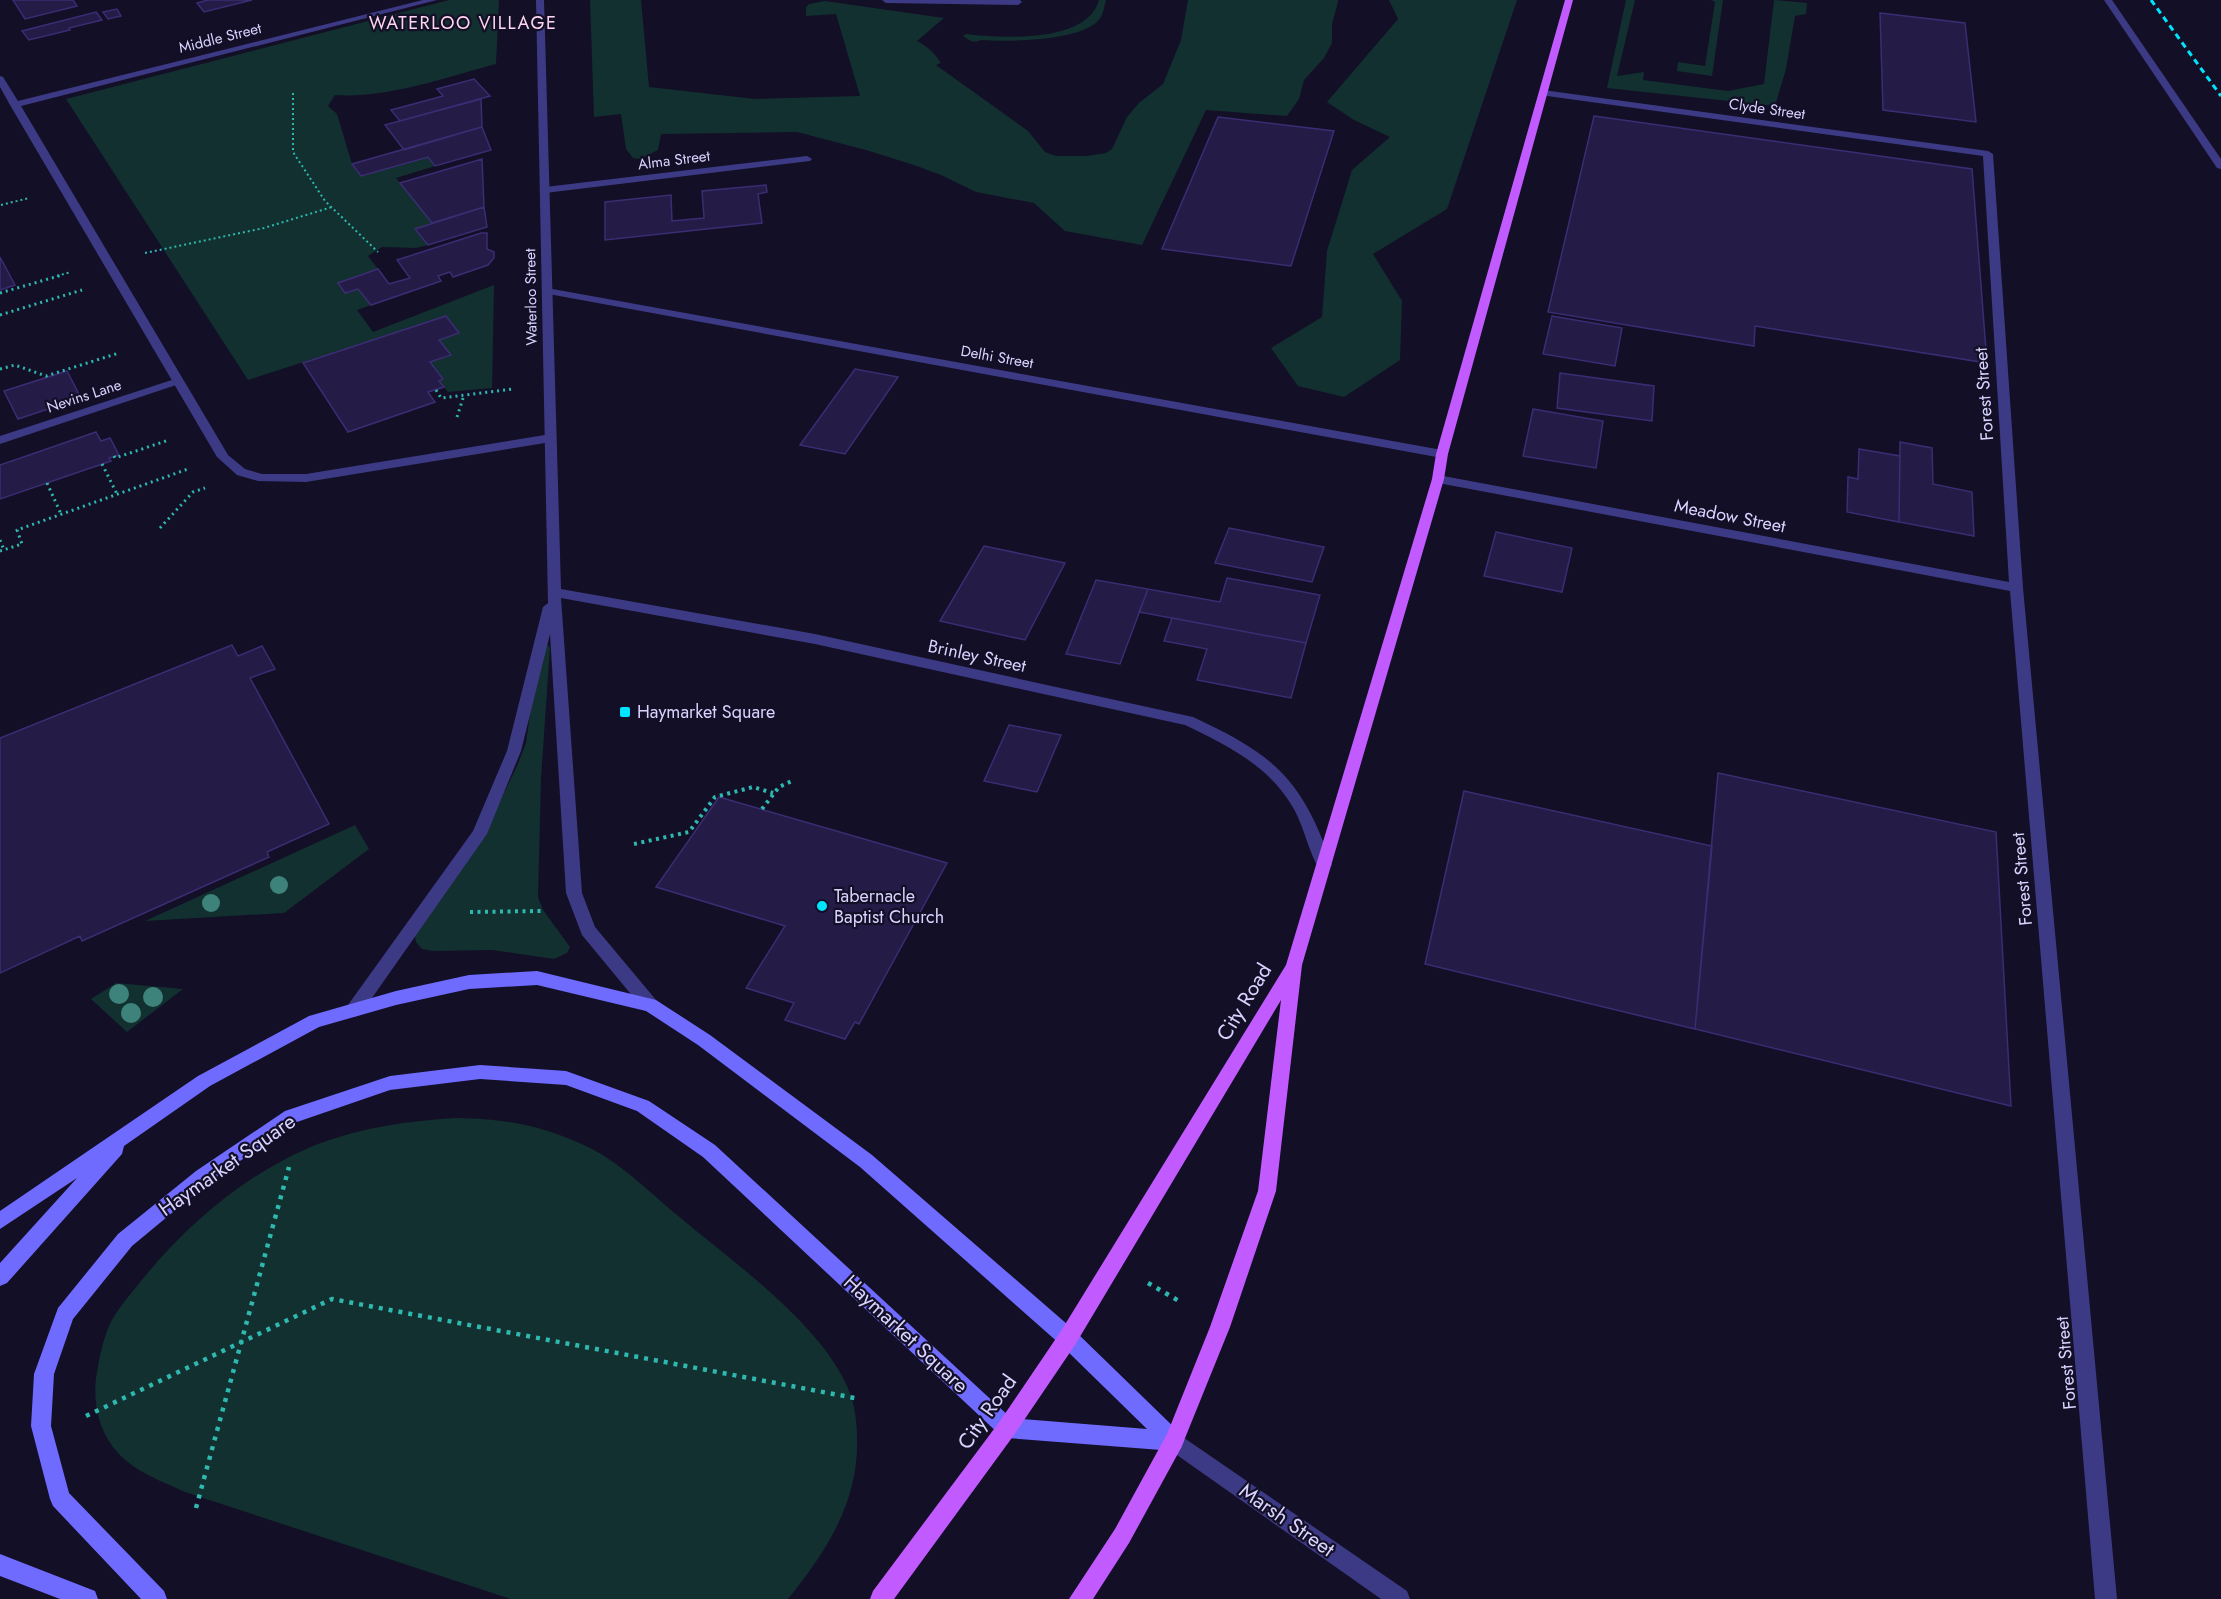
<svg xmlns="http://www.w3.org/2000/svg" width="2221" height="1599" viewBox="0 0 2221 1599" font-family="Jost,sans-serif">
<style>
.green{fill:#12302f}
.building{fill:#241b47;stroke:#3b2d73;stroke-width:1.5}
.lines{fill:none;stroke-linecap:round;stroke-linejoin:round}
.path-far3{stroke:#2fb8b0;stroke-width:2;stroke-dasharray:2 3;stroke-linecap:butt}
.path-far2{stroke:#2fb8b0;stroke-width:3;stroke-dasharray:2 4;stroke-linecap:butt}
.path-far1{stroke:#2fb8b0;stroke-width:4;stroke-dasharray:3 4.5;stroke-linecap:butt}
.path{stroke:#2fb8b0;stroke-width:4.5;stroke-dasharray:4 6;stroke-linecap:butt}
.service{fill:#3d3a85;fill-rule:evenodd}
.pedestrian{fill:#3d3a85;fill-rule:evenodd}
.minor{fill:#3d3a85;fill-rule:evenodd}
.tertiary{fill:#3d3a85;fill-rule:evenodd}
.secondary{fill:#6f6bff;fill-rule:evenodd}
.primary{fill:#c25bff;fill-rule:evenodd}
.rail{stroke:#00e5ff;stroke-width:3;stroke-dasharray:6 4.5;stroke-linecap:butt}
.tree{fill:#3d827b}
.poi-dot{fill:#00e5ff;stroke:#130f26;stroke-width:2}
.labels{text-anchor:middle;dominant-baseline:central;stroke-width:4.5;stroke-linejoin:round;paint-order:stroke}
.far-street-label{font-size:15px;fill:#d9d4ff;stroke:#130f26}
.far-quarter-label{font-size:18px;letter-spacing:1.5px;fill:#ffd6f0;stroke:#130f26}
.street-label{font-size:18px;fill:#d9d4ff;stroke:#130f26}
.poi-label{font-size:18px;fill:#d9d4ff;stroke:#130f26;text-anchor:start}
.near-street-label{font-size:21px;fill:#d9d4ff;stroke:#130f26}
</style>
<rect width="100%" height="100%" fill="#130f26"/>
<!-- green -->
<path class="green" d="M449 0H499L496 64C447 77 386 99 335 95L328 106 337 114 352 164 428 157 435 166 396 178 432 223 415 229 428 245 416 248 382 247 368 256 378 269 338 283 345 293 358 289 371 305 357 310 373 332 494 285 492 388 448 392 439 381 443 379 430 362 450 356 439 340 446 316 248 380 66 99Z
M590 0H641L649 87 755 99 860 96 836 14 806 16V7L809 4 825 1 944 18 917 41C928 47 934 52 941 63L936 65 1028 131 1045 152 1056 156H1087L1106 153 1112 149 1127 117 1139 103 1163 84 1181 40 1188 0H1338V2L1332 24V43L1324 58 1304 80 1299 99 1287 116 1206 110 1142 245 1065 231 1034 203 976 192 941 175 914 165 866 150 797 132 661 134 658 150 640 159 633 158 626 149 621 114 594 117Z
M1099 0H1106C1104 8 1103 16 1097 22 1076 41 1009 42 981 40 974 44 969 40 963 36L966 34C1000 38 1087 44 1099 0Z
M1389 0H1517L1447 209 1373 254 1402 301 1400 360 1344 397 1298 386 1271 348 1322 317 1327 251 1352 170 1390 137 1354 120 1327 102 1398 19Z
M1626 0H1635L1617 76 1644 72 1643 80 1728 91 1764 84 1774 0 1807 3 1806 14 1795 16 1786 69 1775 106 1607 88Z
M1711 0H1723L1712 76 1677 71 1678 62 1705 66 1715 2Z
M546 643 550 648 541 778 538 897 543 910 570 947 567 953 554 959 492 950 433 951 422 949 416 942 415 936 496 810 517 766 526 743 538 656Z
M355 825 369 849 284 913 145 921Z
M116 983 183 989 127 1032 91 999Z
M456 1118C507 1119 541 1125 588 1147 623 1164 652 1195 682 1219 735 1264 845 1340 855 1413 866 1489 834 1542 788 1599H511L185 1492C162 1481 137 1473 119 1454 99 1433 93 1405 96 1378 99 1360 102 1343 109 1326 116 1310 130 1295 141 1281 188 1223 248 1172 318 1144 363 1127 409 1121 456 1118Z"/>
<!-- building -->
<path class="building" d="M13 0H73L77 6 25 19Z
M208 0H252L204 12 197 3Z
M117 9 121 16 108 19 103 12Z
M96 12 102 20 69 28 70 30 29 40 22 31Z
M1880 13 1965 23 1976 122 1883 110Z
M474 79 490 96 400 121 391 110 443 96 437 89Z
M481 99 482 127 404 150 385 125Z
M1594 116 1972 169 1987 363 1755 326 1754 346 1548 312Z
M1218 117 1334 131 1291 266 1162 249Z
M482 127 491 150 435 166 428 157 361 176 352 164Z
M482 159 484 207 432 223 400 183Z
M766 185 767 192 758 194 762 223 605 240V202L671 195 672 221 704 218 702 191Z
M484 207 487 227 428 245 415 229Z
M481 233H487V249L494 252V258L488 265 453 277 450 272 438 276 441 281 371 305 358 289 345 293 338 283 378 269 389 284 410 278 397 260Z
M0 257 15 285 0 290Z
M446 316 459 333 439 340 451 355 430 362 443 379 439 381 444 387 428 392 435 402 348 432 303 363Z
M1552 316 1622 328 1615 366 1543 354Z
M855 369 898 377 845 454 800 445Z
M67 371 81 398 18 419 4 391Z
M1560 373 1654 386 1652 421 1557 408Z
M1533 409 1603 421 1596 468 1523 456Z
M96 432 101 441 110 438 119 455 109 458 111 461 0 499V465Z
M1900 442 1932 448 1933 484 1972 492 1974 536 1899 522Z
M1859 449 1900 456 1899 522 1847 512 1848 477 1858 479Z
M1229 528 1324 547 1312 582 1215 563Z
M1496 532 1572 548 1562 592 1484 576Z
M984 546 1065 563 1025 640 940 621Z
M1227 578 1320 595 1306 643 1139 612 1148 589 1220 602Z
M1096 580 1148 589 1120 664 1066 654Z
M1172 618 1306 643 1291 698 1197 680 1207 649 1164 641Z
M232 645 238 656 262 646 275 669 250 678 329 824 267 852 269 857 82 941 80 936 0 973V738Z
M1009 725 1061 735 1037 792 984 781Z
M1718 773 1996 832 2011 1106 1695 1029Z
M1464 791 1712 846 1695 1029 1425 964Z
M719 797 947 863 859 1024 855 1022 845 1039 785 1020 794 1003 746 988 785 926 656 887Z"/>
<g class="lines">
<!-- path-far3 -->
<path class="path-far3" d="M293 93V152L325 201 378 252
M1 205 29 198
M145 253 264 228 332 207
M57 276 71 272"/>
<!-- path-far2 -->
<path class="path-far2" d="M0 293 62 275
M0 315 82 290
M0 369 15 365 46 376 119 353
M436 390 441 398 513 389
M457 417 464 395
M114 456 115 458 169 440
M102 464 117 494
M47 483 61 514
M160 528 193 492 205 488
M0 540 4 550
M0 551 22 544 17 530 188 469"/>
<!-- path-far1 -->
<path class="path-far1" d="M762 809 779 787 794 780
M634 844 689 832 715 797 753 787 773 793
M470 912 541 911"/>
<!-- path -->
<path class="path" d="M1148 1283 1179 1301
M86 1416 332 1299 860 1399
M196 1508 289 1167"/>
<!-- service -->
<path class="service" d="M2104 0H2112L2221 159V169L2217 168Z"/>
<!-- pedestrian -->
<path class="pedestrian" d="M178 378 182 379V383L0 444V436Z"/>
<!-- minor -->
<path class="minor" d="M423 0H437L21 106 228 455 245 469 262 474H306L551 434 557 438 551 442 306 482 258 481 237 475 217 457 10 105 0 87V76L3 77 18 101Z
M882 0H1020L1022 2 1018 5 886 3Z
M1543 90 1988 151 1993 154 2023 588 2117 1599H2095L2010 591 1438 483 1432 479 1438 475 2009 582 1983 156 1540 95V91Z
M807 156 812 159 810 161 545 193 540 190 545 187Z
M547 288 1442 450 1448 454 1442 458 543 293V289Z
M1174 1431 1407 1591 1410 1599H1381L1167 1448 1164 1441 1167 1434Z"/>
<!-- tertiary -->
<path class="tertiary" d="M536 0H544L561 589 815 634 1193 717C1275 755 1302 779 1332 865L1329 869H1319C1309 852 1305 831 1296 813 1273 768 1229 746 1185 725L815 644 561 598 582 893 595 927 656 1000 658 1005 656 1010 650 1012 644 1010 582 935 566 893 550 634 521 751 487 834 360 1015 354 1017 348 1015 346 1010 348 1005 473 831 507 751 543 607 548 603Z"/>
<!-- secondary -->
<path class="secondary" d="M537 971 656 1000 710 1035 872 1155 1075 1331 1181 1434 1184 1441 1181 1448 1174 1451 1007 1438 1000 1435 703 1157 637 1111 566 1085 480 1079 390 1090 297 1122 208 1183 132 1246 73 1319 54 1374 51 1426 69 1493 164 1591 167 1599H141L53 1506 50 1499 31 1426 34 1374 58 1308 118 1234 196 1171 285 1111 390 1076 480 1065 566 1071 649 1101 715 1145 1011 1418 1147 1429 1061 1345 860 1167 698 1045 646 1011 537 985 469 989 396 1005 319 1027 210 1086 124 1146 122 1154 7 1283 0 1286V1263L77 1178 0 1229V1211L198 1076 309 1016 396 991 469 975Z
M0 1554 95 1591 98 1599H60L0 1576Z"/>
<!-- primary -->
<path class="primary" d="M1565 0H1573L1448 454 1444 479 1302 965 1276 1191 1230 1327 1181 1448 1129 1543 1093 1599H1069L1115 1529 1167 1434 1210 1327 1258 1191 1281 1000 1075 1345 1014 1435 894 1599H870L873 1591 1000 1421 1061 1331 1286 965 1432 479 1436 454Z"/>
<!-- rail -->
<path class="rail" d="M2151 0 2221 96"/>
</g>
<!-- trees -->
<g class="tree">
<circle cx="279" cy="885" r="9"/>
<circle cx="211" cy="903" r="9"/>
<circle cx="119" cy="994" r="10"/>
<circle cx="153" cy="997" r="10"/>
<circle cx="131" cy="1013" r="10"/>
</g>
<!-- markers -->
<g class="poi-dot">
<rect x="619" y="706" width="12" height="12" rx="3"/>
<circle cx="822" cy="906" r="6"/>
</g>
<g class="labels">
<!-- far-street labels -->
<g class="far-street-label">
<text transform="translate(220 38) rotate(-14)">Middle Street</text>
<text transform="translate(1767 109) rotate(8)">Clyde Street</text>
<text transform="translate(674 160) rotate(-7)">Alma Street</text>
<text transform="translate(531 297) rotate(-91)">Waterloo Street</text>
<text transform="translate(997 357) rotate(10)">Delhi Street</text>
<text transform="translate(84 396) rotate(-18)">Nevins Lane</text>
</g>
<!-- far-quarter labels -->
<g class="far-quarter-label">
<text x="463" y="23">WATERLOO VILLAGE</text>
</g>
<!-- street labels -->
<g class="street-label">
<text transform="translate(1984 394) rotate(-94)">Forest Street</text>
<text transform="translate(1730 516) rotate(11)">Meadow Street</text>
<text transform="translate(977 656) rotate(12)">Brinley Street</text>
<text transform="translate(2022 879) rotate(-95)">Forest Street</text>
<text transform="translate(2066 1363) rotate(-95)">Forest Street</text>
</g>
<!-- poi labels -->
<g class="poi-label">
<text x="637" y="712">Haymarket Square</text>
<text x="834" y="896">Tabernacle<tspan x="834" dy="21">Baptist Church</tspan></text>
</g>
<!-- near-street labels -->
<g class="near-street-label">
<text transform="translate(1244 1002) rotate(-59)">City Road</text>
<text transform="translate(227 1165) rotate(-35)">Haymarket Square</text>
<text transform="translate(906 1334) rotate(43)">Haymarket Square</text>
<text transform="translate(987 1412) rotate(-55)">City Road</text>
<text transform="translate(1287 1520) rotate(35)">Marsh Street</text>
</g>
</g>
</svg>
